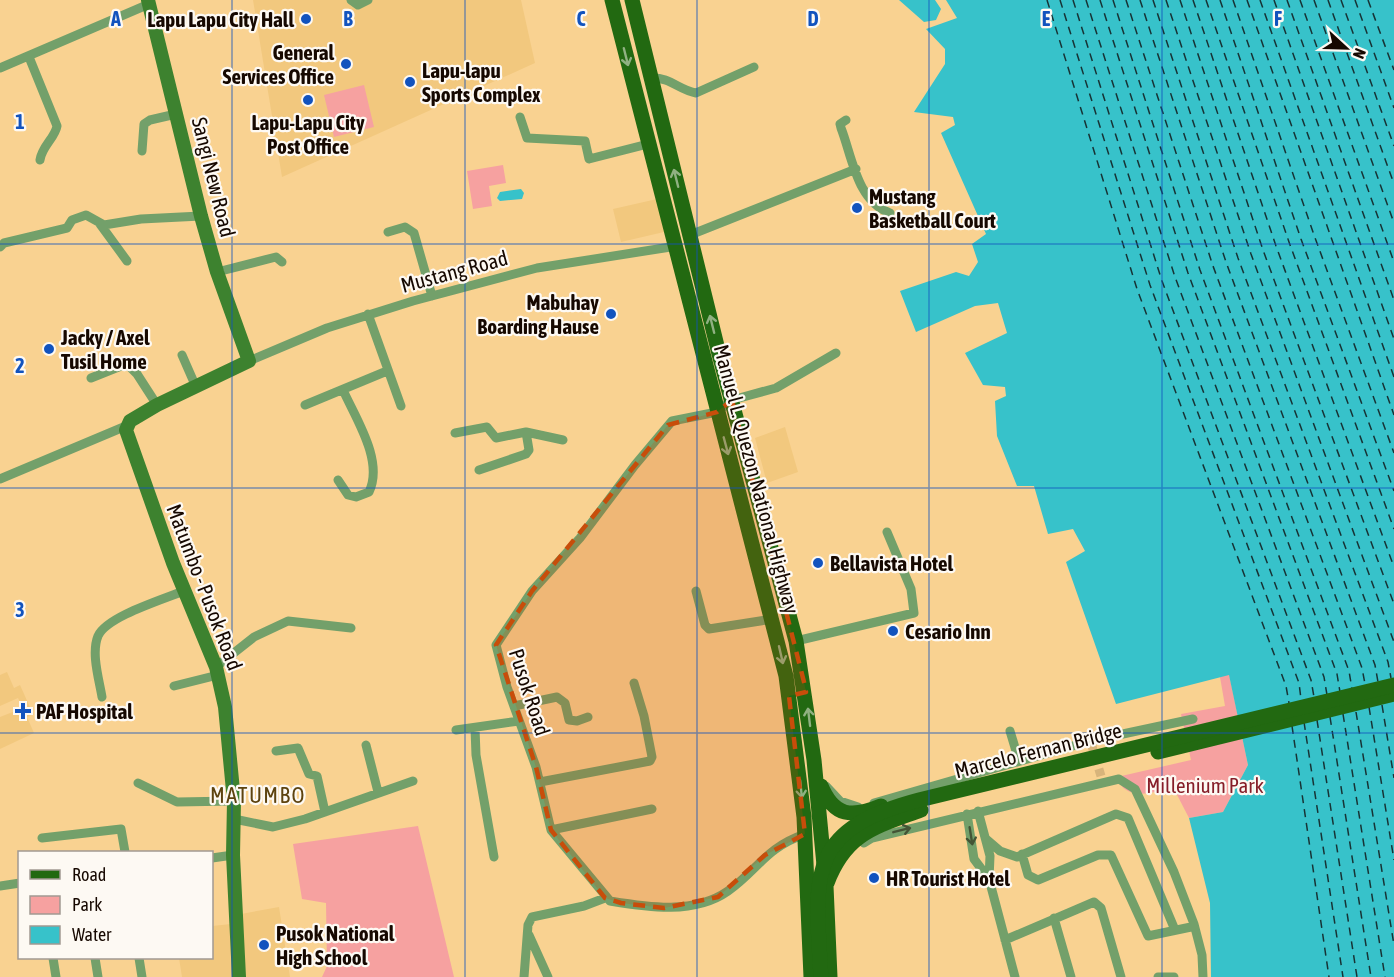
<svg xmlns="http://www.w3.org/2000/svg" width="1394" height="977" viewBox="0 0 1394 977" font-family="'Asap Condensed',sans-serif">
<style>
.built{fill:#f2c87e}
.green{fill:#f6a1a0}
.water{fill:#37c2ca}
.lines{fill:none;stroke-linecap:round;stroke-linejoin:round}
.ferry{stroke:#173335;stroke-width:1.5;stroke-dasharray:8 6;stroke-linecap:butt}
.street-tunnel{stroke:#d7b47b;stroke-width:9;stroke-dasharray:9 4.5;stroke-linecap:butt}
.street{stroke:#73a06a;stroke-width:9}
.secondary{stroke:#3d822f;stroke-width:14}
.primary{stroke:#226911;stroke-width:15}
.primary-bridge{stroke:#226911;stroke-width:15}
.oneway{stroke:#90b182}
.oneway2{stroke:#445435}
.marked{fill:#c84d0a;fill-opacity:0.2;stroke:#c84d0a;stroke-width:4.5;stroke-dasharray:12 8;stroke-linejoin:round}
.grid{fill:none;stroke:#1253be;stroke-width:1.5;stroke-opacity:0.55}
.poi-dot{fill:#1253be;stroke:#fdf9f3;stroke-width:2}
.labels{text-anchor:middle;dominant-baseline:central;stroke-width:4.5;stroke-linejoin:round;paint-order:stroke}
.poi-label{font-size:21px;font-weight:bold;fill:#160800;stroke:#fdf9f3;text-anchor:start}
.street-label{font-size:21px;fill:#160800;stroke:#fdf9f3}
.park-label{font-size:21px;fill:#861e29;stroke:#fdf9f3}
.neighbourhood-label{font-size:22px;letter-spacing:1.5px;fill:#5d430f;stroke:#fdf9f3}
.grid-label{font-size:20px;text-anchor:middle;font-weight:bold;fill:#1253be;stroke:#fdf9f3;stroke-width:4.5;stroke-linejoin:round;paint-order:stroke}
</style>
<rect width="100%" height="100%" fill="#f9d291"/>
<!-- built -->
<path class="built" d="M253 0H521L535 63 282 177Z
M657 199 664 232 621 242 613 209Z
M785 427 798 472 767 483 755 438Z
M7 672 14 688 20 685 33 714 27 717 34 733 0 749V717L23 708 18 698 0 706V675Z
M279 907 290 977H246L241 914Z
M231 924 235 977H182L179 958H212V926Z"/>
<!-- green -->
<path class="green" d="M364 85 374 127 334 137 324 95Z
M503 165 506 183 489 186 492 206 473 209 467 171Z
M1229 674 1248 765 1223 812 1189 818 1173 787C1155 792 1125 803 1117 777L1191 760 1181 714 1225 706 1220 677Z
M418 826 454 977H322L327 966 326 903 302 899 293 844Z"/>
<!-- water -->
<path class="water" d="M899 0H935L941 9 936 20 924 22Z
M946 0H1394V977H1211L1210 903 1189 818 1223 812 1248 765 1229 675 1116 704 1066 562 1085 551 1073 529 1048 534 1034 486H1017L997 436 995 401 1006 396 1005 387 983 385 965 353 1007 333 998 303 975 306 916 332 900 291 956 272 969 276 978 262 972 244 986 234 941 133 955 125 953 117 914 112 945 64V49L926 29 957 18Z
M521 189 524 193 522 199 500 201 497 198 500 192Z"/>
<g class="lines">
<!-- ferry -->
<path class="ferry" d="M1047 0 1137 289 1286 686 1289 703
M1060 0 1150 285 1299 683 1301 699
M1073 0 1162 281 1311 680 1314 697
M1086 0 1175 277 1324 677 1327 695
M1100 0 1188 273 1337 674 1340 692
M1113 0 1200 270 1349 671 1352 689
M1126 0 1213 266 1362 668 1365 684
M1140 0 1226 262 1375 665 1378 682
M1153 0 1238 258 1388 662 1391 678
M1166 0 1251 254 1394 642
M1180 0 1263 250 1394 604
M1193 0 1276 246 1394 567
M1206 0 1289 242 1394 529
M1220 0 1301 239 1394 491
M1233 0 1314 235 1394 453
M1247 0 1394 415
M1260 0 1394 377
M1274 0 1394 339
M1287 0 1394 300
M1300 0 1394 262
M1314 0 1394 223
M1328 0 1394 184
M1341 0 1394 146
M1355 0 1394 108
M1368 0 1394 70
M1382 705 1394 778
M1369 707 1394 860
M1356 712 1394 945
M1343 714 1385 977
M1330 717 1371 977
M1317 720 1357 977
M1304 722 1343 977
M1292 726 1329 977"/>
<!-- street-tunnel -->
<path class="street-tunnel" d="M1091 743 1101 776"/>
<!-- street -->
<path class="street" d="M351 0 358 5 368 0
M29 57 57 126C55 138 42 146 40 160
M0 68 149 4
M651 78C670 77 679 90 696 93L754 67
M520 117 527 138 585 141 589 159 648 144
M846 120 840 124 841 128C852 156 857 202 890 213
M142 151 144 124 150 120 176 114
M100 224 127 261
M388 232 405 227 414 233 432 296
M690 235 856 169
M0 247 4 243 67 228 72 220 86 215 104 225 141 219 201 216
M217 272 276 257 282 262
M368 314 401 406
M182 355 196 387
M249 361 327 328 413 301 537 268 677 246
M91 378 121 366H129L137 374 157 405
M305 405 387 371
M455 433 487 427 496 438 526 432 563 440
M479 470 526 454 529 450 526 432
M0 479 126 426
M338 480 348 495 356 497 369 492C384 461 356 419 343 390
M696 591 705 625 709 629 773 619
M796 641 914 613 911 589 887 532
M216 667 254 637 288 621 351 628
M174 686 218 675
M102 697C99 679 91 653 98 636 107 616 165 599 186 590
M514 706 557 697 565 703 569 720 577 721 588 717
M475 728 476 755 494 857
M456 730 519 721
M1010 731 1019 761
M366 745 378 792
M276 751 298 748 309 774 317 776 325 812
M540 782 650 761 652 757 644 716 634 683
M138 783 177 802 234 801
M826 786 840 801 858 807
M874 803 1090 741 1193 719
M978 811 990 856 989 879 1015 977
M967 814 974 859 989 879
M234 819 273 827 305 819 413 781
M551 830 652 809
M805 834C765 848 758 870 728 891 694 915 647 907 610 901L551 830 536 767 507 687 496 645 532 591 580 538 635 465 672 421 717 412 732 400 776 388 836 353
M42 838 121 829 125 852
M986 839 1000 851 1017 857 1116 814 1128 818 1175 930
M864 843 872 838 1119 779 1135 789 1174 872 1194 924 1202 955 1203 977
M1022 854 1028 875 1038 880 1098 855H1111L1148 936 1191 927
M212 858 233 855
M0 886 20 883
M1054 918 1071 977
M529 935 548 977
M1005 940 1094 902 1101 908 1121 977
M53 958 56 977
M95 958 98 977
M139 958 142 977
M524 977 528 925 532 917 584 906 605 898
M1158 977H1174"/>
<!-- secondary -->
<path class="secondary" d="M148 0 201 216 217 272 249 361 157 405 130 421 126 430 173 563 216 667 225 707 234 801 233 855 239 977"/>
<!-- primary -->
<path class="primary" d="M612 0 786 676 804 817 811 977
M632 0 719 354 796 641 814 760 826 886 830 977
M1158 752 1394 694
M821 786C834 817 852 818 881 806
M827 883C846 833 875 827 921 810"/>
<!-- primary-bridge -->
<path class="primary-bridge" d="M821 977C815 875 805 830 919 800L1394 685"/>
</g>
<!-- one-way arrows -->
<defs><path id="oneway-shaft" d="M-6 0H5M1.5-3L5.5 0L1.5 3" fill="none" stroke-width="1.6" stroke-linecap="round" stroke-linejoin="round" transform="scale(1.5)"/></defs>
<g class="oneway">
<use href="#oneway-shaft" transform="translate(626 57) rotate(76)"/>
<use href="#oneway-shaft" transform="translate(676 178) rotate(-104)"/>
<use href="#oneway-shaft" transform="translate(712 324) rotate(-104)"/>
<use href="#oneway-shaft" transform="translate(726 446) rotate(75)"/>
<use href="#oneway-shaft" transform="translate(781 655) rotate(77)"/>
<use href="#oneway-shaft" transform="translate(809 717) rotate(-97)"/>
<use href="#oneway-shaft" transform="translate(801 789) rotate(84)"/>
</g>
<g class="oneway2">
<use href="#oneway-shaft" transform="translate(902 830) rotate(-14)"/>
<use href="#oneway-shaft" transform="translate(971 836) rotate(81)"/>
</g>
<!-- marked area -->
<path class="marked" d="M732 400 804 682 806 692 789 696 805 834 765 855 718 897 664 908 621 903 605 898 551 830 536 767 496 645 532 591 668 425 717 412Z"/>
<!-- grid -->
<path class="grid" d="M232 0V977M465 0V977M697 0V977M929 0V977M1162 0V977M0 244H1394M0 488H1394M0 733H1394"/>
<!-- markers -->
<g class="poi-dot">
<circle cx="306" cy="19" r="6"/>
<circle cx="346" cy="64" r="6"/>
<circle cx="410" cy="82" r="6"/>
<circle cx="308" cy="100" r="6"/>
<circle cx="857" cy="208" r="6"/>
<circle cx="611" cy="314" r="6"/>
<circle cx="49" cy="349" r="6"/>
<circle cx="818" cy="563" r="6"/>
<circle cx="893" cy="631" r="6"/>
<path d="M20 702h6v6h6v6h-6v6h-6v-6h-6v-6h6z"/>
<circle cx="874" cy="878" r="6"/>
<circle cx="264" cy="945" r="6"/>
</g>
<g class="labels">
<!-- poi labels -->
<g class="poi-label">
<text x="294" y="19" text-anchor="end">Lapu Lapu City Hall</text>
<text x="334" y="52" text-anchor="end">General<tspan x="334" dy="24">Services Office</tspan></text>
<text x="422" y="70">Lapu-lapu<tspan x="422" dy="24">Sports Complex</tspan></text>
<text x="308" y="122" text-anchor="middle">Lapu-Lapu City<tspan x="308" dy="24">Post Office</tspan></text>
<text x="869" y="196">Mustang<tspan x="869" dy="24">Basketball Court</tspan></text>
<text x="599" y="302" text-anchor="end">Mabuhay<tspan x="599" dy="24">Boarding Hause</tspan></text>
<text x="61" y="337">Jacky / Axel<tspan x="61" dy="24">Tusil Home</tspan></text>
<text x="830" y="563">Bellavista Hotel</text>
<text x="905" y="631">Cesario Inn</text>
<text x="36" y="711">PAF Hospital</text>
<text x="886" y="878">HR Tourist Hotel</text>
<text x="276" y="933">Pusok National<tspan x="276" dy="24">High School</tspan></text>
</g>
<!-- street labels -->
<g class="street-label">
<text transform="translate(214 177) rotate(76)">Sangi New Road</text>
<text transform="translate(454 271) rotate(-15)">Mustang Road</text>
<text transform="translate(757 479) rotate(75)">Manuel L. Quezon National Highway</text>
<text transform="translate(205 587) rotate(69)">Matumbo - Pusok Road</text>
<text transform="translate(530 692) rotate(72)">Pusok Road</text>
<text transform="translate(1038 750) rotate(-14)">Marcelo Fernan Bridge</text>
</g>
<!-- park labels -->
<g class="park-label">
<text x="1205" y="785">Millenium Park</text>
</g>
<!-- neighbourhood labels -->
<g class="neighbourhood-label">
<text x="258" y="795">MATUMBO</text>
</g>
</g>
<g class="grid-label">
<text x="116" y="26">A</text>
<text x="348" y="26">B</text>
<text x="581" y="26">C</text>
<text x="813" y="26">D</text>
<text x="1046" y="26">E</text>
<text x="1278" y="26">F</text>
<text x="20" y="129">1</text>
<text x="20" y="373">2</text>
<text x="20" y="617">3</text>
</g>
<!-- legend -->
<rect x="18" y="851" width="195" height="108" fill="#fdf9f3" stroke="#a19992" stroke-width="1.5"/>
<rect x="30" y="870" width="30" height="9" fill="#226911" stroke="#a19992" stroke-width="1.5"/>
<text x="72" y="881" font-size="18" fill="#160800">Road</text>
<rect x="30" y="896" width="30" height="18" fill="#f6a1a0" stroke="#a19992" stroke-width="1.5"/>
<text x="72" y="911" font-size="18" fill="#160800">Park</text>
<rect x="30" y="926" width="30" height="18" fill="#37c2ca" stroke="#a19992" stroke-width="1.5"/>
<text x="72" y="941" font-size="18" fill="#160800">Water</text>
<!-- north arrow -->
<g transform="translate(1346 48) rotate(112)" stroke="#fdf9f3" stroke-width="4.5" paint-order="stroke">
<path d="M0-4.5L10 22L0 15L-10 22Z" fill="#160800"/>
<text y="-9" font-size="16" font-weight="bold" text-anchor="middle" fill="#160800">N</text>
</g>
</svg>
